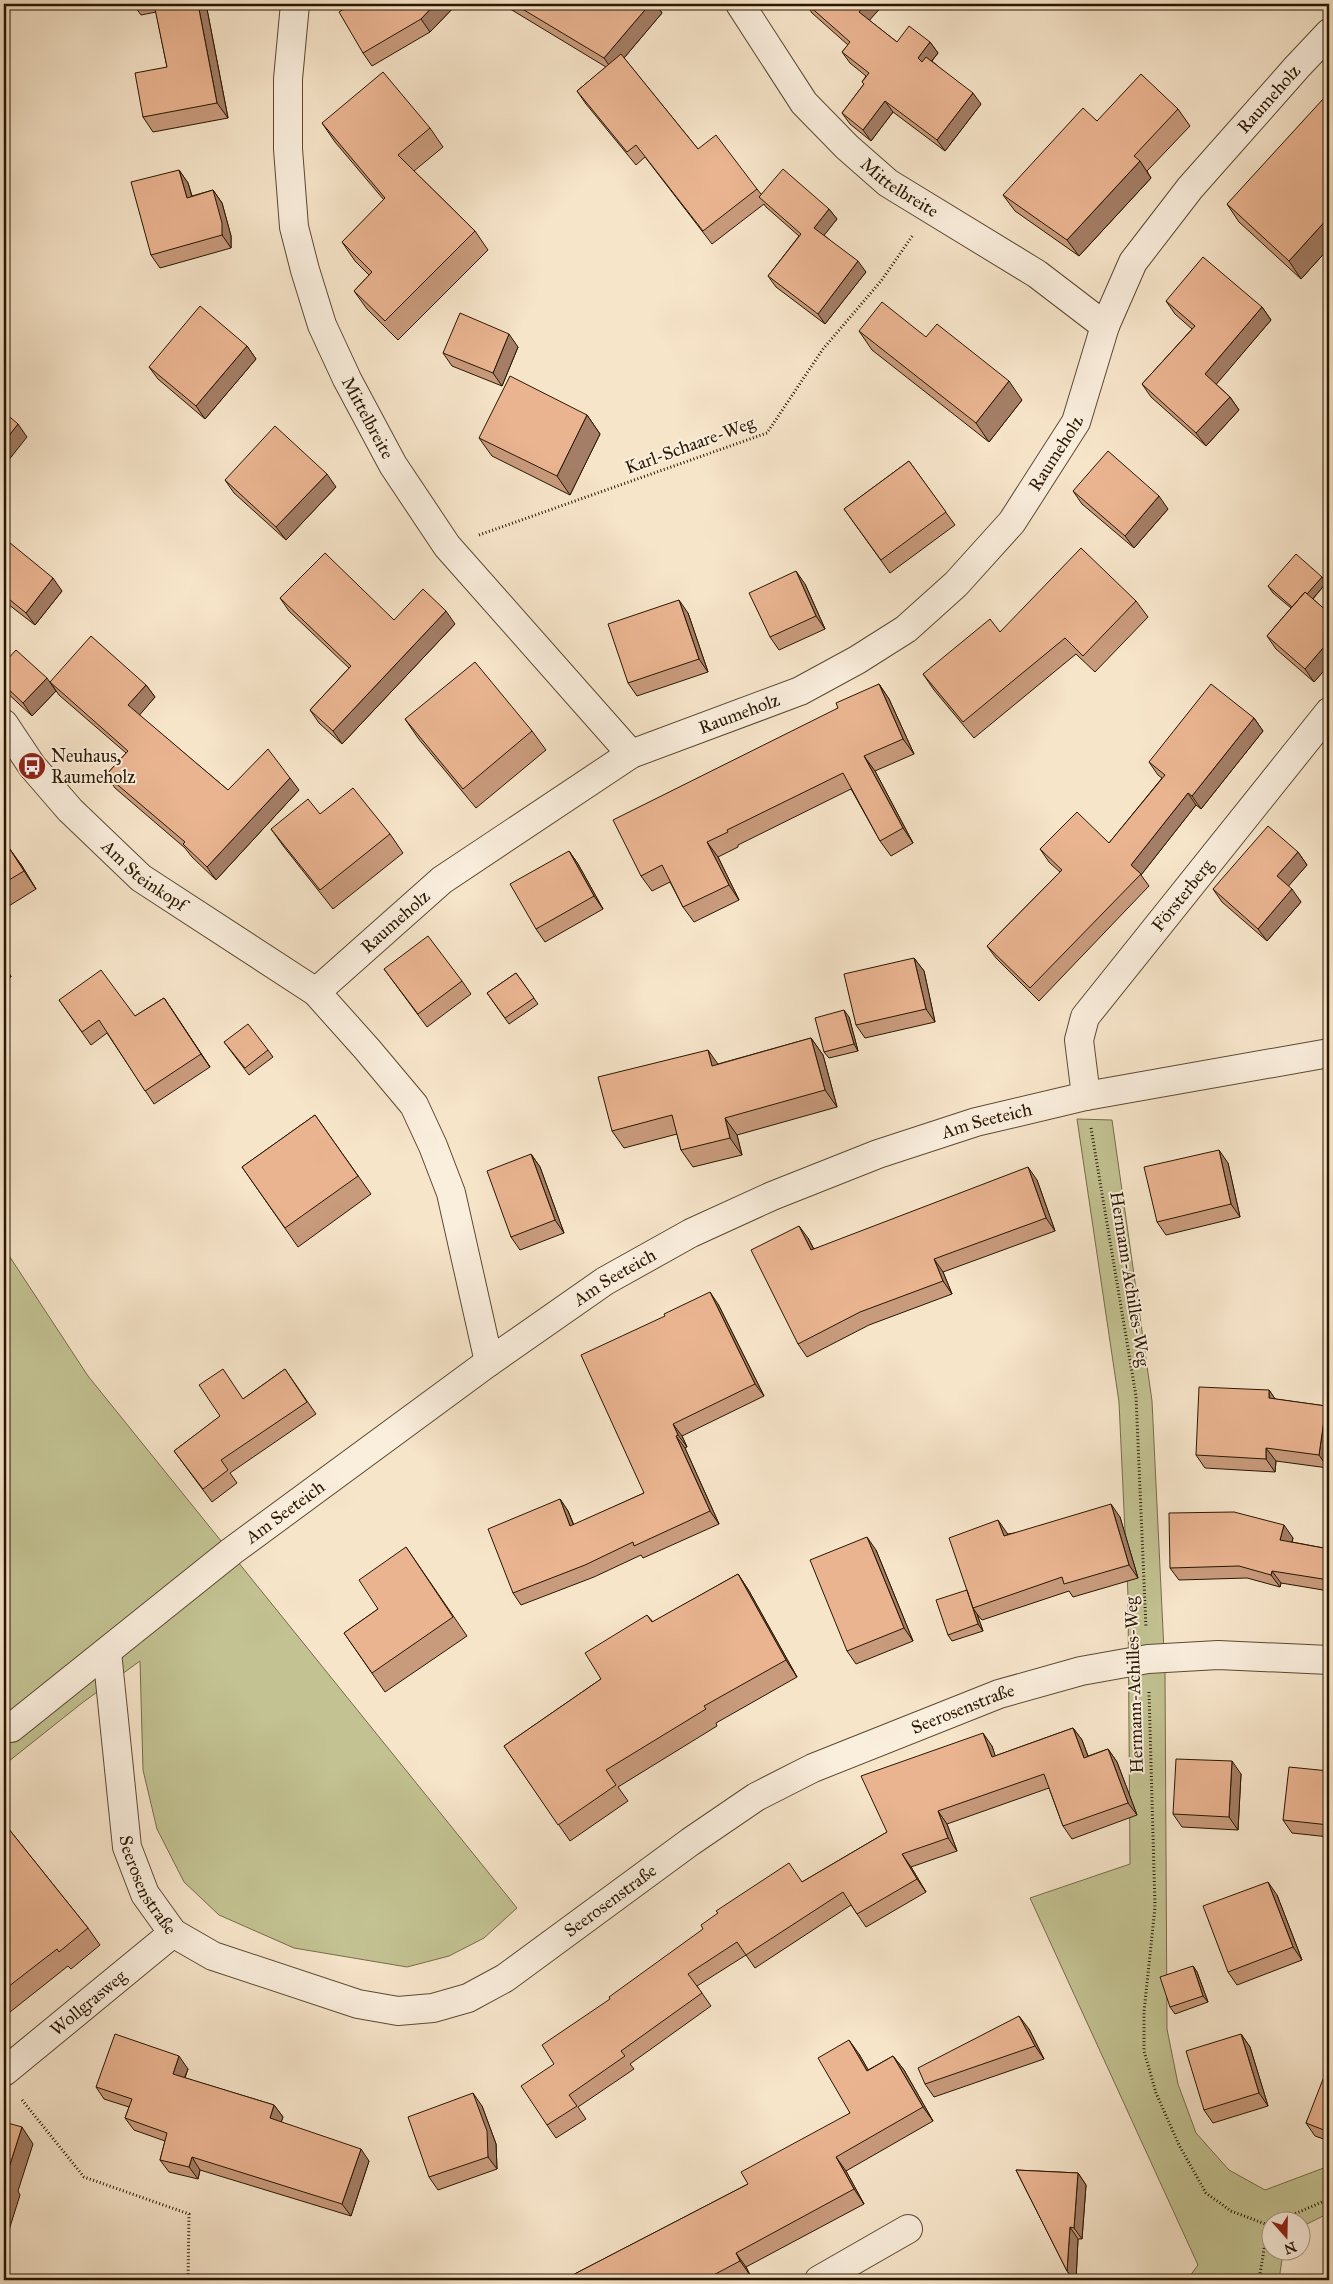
<svg xmlns="http://www.w3.org/2000/svg" width="1333" height="2284" viewBox="0 0 1333 2284" font-family="'IM FELL Great Primer',serif">
<style>
.green{fill:#c3c292;stroke:#766c49}
.lines{fill:none;stroke-linecap:round;stroke-linejoin:round}
.minor-casing{stroke:#5c4a32;stroke-width:30}
.path{stroke:#291700;stroke-width:3;stroke-dasharray:1 2.5;stroke-linecap:butt}
.minor{stroke:#faeedd;stroke-width:28}
.wall{fill:#c99b7d;stroke:#291700}
.shaded-wall{fill:#a47e66;stroke:#291700}
.building{fill:#eab491;stroke:#291700}
.labels{text-anchor:middle;dominant-baseline:central;stroke-width:4;stroke-linejoin:round;paint-order:stroke}
.street-label{font-size:18px;fill:#291700;stroke:#faeedd}
.poi-label{font-size:18px;fill:#291700;stroke:#faeedd;text-anchor:start}
</style>
<rect width="100%" height="100%" fill="#f7e5ca"/>
<filter id="stains"><feTurbulence type="fractalNoise" baseFrequency=".004" numOctaves="4"/><feColorMatrix values="0 0 0 0 .2 0 0 0 0 .09 0 0 0 0 .02 0 0 0 .5 -.17"/></filter>
<radialGradient id="worn" r=".72"><stop offset=".6" stop-color="#630" stop-opacity="0"/><stop offset="1" stop-color="#630" stop-opacity=".3"/></radialGradient>
<!-- green -->
<path class="green" d="M1077 1119 1112 1120 1152 1401 1165 1672 1167 2029 1178 2084 1196 2133 1229 2170 1265 2190 1329 2166V2213L1301 2227 1300 2222H1270V2252H1283L1279 2280H1187L1198 2265 1030 1898 1130 1864 1128 1596 1119 1402Z
M4 1248 88 1376 517 1908 484 1938 449 1956 407 1967 294 1948 219 1915 184 1882 157 1829 143 1770 140 1661 82 1703 4 1765Z"/>
<g class="lines">
<defs>
<g id="minor">
<path id="s1" d="M295 4 288 79V149L294 227 305 270 322 325 347 379 393 465 447 546 631 754"/>
<path id="s2" d="M740 4 804 103 847 147 888 183 1037 274 1105 326"/>
<path id="s3" d="M4 724 32 766 70 810 141 878 316 992 367 1049 414 1105 433 1146 451 1193 489 1362"/>
<path id="s4" d="M316 992 442 880 631 754 800 691 857 660 906 629 956 584 1012 522 1076 422 1105 326 1133 262 1190 188 1297 67 1329 33"/>
<path id="s5" d="M1086 1096 1079 1040 1085 1017 1329 712"/>
<path id="s6" d="M107 1652 127 1847 145 1894 173 1933 213 1956 358 2004 398 2011 433 2008 468 1998 505 1978 690 1842 756 1797 813 1768 999 1694 1081 1671 1148 1659 1218 1655 1329 1660"/>
<path id="s7" d="M11 1728 232 1551 489 1362 605 1281 691 1233 772 1196 878 1154 976 1122 1086 1096 1329 1053"/>
<path id="s8" d="M4 2072 173 1933"/>
<path d="M819 2280 908 2229"/>
</g>
</defs>
<!-- minor casing -->
<use href="#minor" class="minor-casing"/>
<!-- path -->
<path class="path" d="M479 535 767 433 823 349 881 281 913 235
M1091 1128 1136 1396 1146 1628
M1149 1692 1155 1907 1144 2012V2051L1156 2093 1179 2145 1206 2193 1231 2211 1268 2225 1259 2280
M22 2100 84 2177 189 2214 188 2280
M1276 2222 1329 2199"/>
<!-- minor -->
<use href="#minor" class="minor"/>
</g>
<!-- wall -->
<path class="wall" d="M133 4H206L228 118 153 132 143 117 167 67 156 12 141 15Z
M352 4H457L430 32 372 66 363 53Z
M502 4H656L662 13 624 58 698 149 757 189 761 194 829 209 837 219 824 235 866 272 825 324 776 287 768 276 799 236 766 207 764 204 712 244 645 157 636 165 586 104 577 91 606 67Z
M806 4H884L869 20 897 42H930L938 53 932 61 981 104 945 151 893 112 871 141 850 124 842 113 864 84 862 82 866 76 850 63 842 52 848 45 812 13Z
M1329 103V248L1301 279 1239 222 1227 204Z
M1178 109 1190 126 1147 171 1151 178 1079 256 1015 211 1003 195 1097 121Z
M322 123 430 128 443 147 414 171 475 231 488 250 398 340 367 309 354 291 369 275 355 261 342 242 384 200 335 142Z
M179 170 188 183 192 196 213 190 222 203 231 236V248L160 268 151 255Z
M1166 301 1262 307 1271 320 1216 384 1230 397 1239 410 1206 446 1151 397 1142 384 1192 329 1175 314Z
M859 331 926 337 1022 400 989 442 872 350Z
M247 346 256 359 205 419 158 379 149 367Z
M518 347 502 386 452 366 443 353Z
M587 415 600 434 570 495 492 456 479 438Z
M909 461 955 525 890 573 844 509Z
M225 480 336 487 286 540 234 493Z
M1073 491 1168 509 1134 548 1082 504Z
M4 538 62 591 35 625 4 601Z
M1326 583 1313 599 1329 613V665L1314 682 1276 649 1267 636 1291 608 1273 593 1268 586Z
M805 584 825 629 779 650 770 637Z
M280 598 394 620 455 624 342 744 319 723 310 710 349 668 289 611Z
M1136 601 1148 617 1095 672 1076 654 974 738 934 690 923 674 1000 632Z
M688 613 708 672 637 696 628 683Z
M4 663 56 691 32 716 4 690Z
M50 682 146 685 155 697 139 715 228 790H299L216 880 192 857 185 848 115 788 106 775 126 753 59 695Z
M879 684 889 699 914 754 875 771 913 843 891 856 880 841 851 789 738 845V847L718 857 739 900 694 922 683 907 670 882 652 891 641 876 838 708Z
M1254 718 1263 731 1201 809 1196 805 1141 875 1149 886 1039 1001 996 958 987 946 1060 872 1049 862 1040 849 1109 843 1162 778 1158 775 1149 762Z
M405 719 532 731 546 750 476 808 418 738Z
M271 829 390 834 403 853 333 909 284 847Z
M9 848 22 866 36 889 4 909V851Z
M569 851 578 864 603 909 545 942 536 929Z
M1298 852 1307 865 1288 886 1301 902 1267 941 1222 902 1213 889Z
M914 958 924 971 935 1022 865 1038 856 1025Z
M4 963 11 977 4 981Z
M384 969 462 981 471 994 427 1027Z
M516 973 538 1004 509 1024 487 993Z
M164 998 210 1067 154 1104 107 1033 91 1045 59 1000 135 1016Z
M849 1017 858 1051 829 1058 824 1052Z
M811 1038 823 1055 837 1107 737 1135 742 1155 693 1167 681 1150 677 1134 624 1148 612 1131 718 1064Z
M224 1042 268 1050 273 1057 249 1075Z
M315 1115 371 1194 298 1247 242 1167Z
M531 1154 540 1167 564 1233 520 1250 511 1237Z
M1228 1163 1240 1217 1166 1235 1157 1222Z
M1037 1180 1055 1231 943 1272 952 1294 869 1325 807 1357 798 1344 808 1238 814 1249Z
M718 1304 764 1396 682 1436 687 1447 685 1448 719 1524 643 1558 641 1555 594 1577 521 1605 513 1593 560 1499 568 1511 574 1525 644 1493Z
M285 1369 316 1414 230 1473 237 1483 212 1502 174 1451 243 1399Z
M1269 1390 1275 1399 1326 1406 1328 1468 1276 1461 1275 1472 1205 1468 1196 1455Z
M1120 1517 1138 1578 1073 1597 1069 1591 982 1620 977 1614 983 1631 952 1641 948 1635 967 1590 1007 1533 1008 1534Z
M1293 1538 1292 1542 1329 1549V1591L1281 1583 1280 1587 1247 1578 1179 1580 1170 1568Z
M406 1547 467 1636 385 1692 344 1633 378 1609Z
M876 1550 913 1641 856 1664 847 1651Z
M738 1574 749 1591 797 1677 716 1723 717 1726 618 1787 628 1801 570 1841 504 1746 601 1679 647 1615 653 1622Z
M1073 1728 1082 1740 1088 1756 1108 1749 1117 1762 1137 1815 1072 1839 1063 1826 1049 1788 947 1824 957 1851 911 1867 926 1892 866 1927 851 1905 755 1968 746 1955 697 1986 711 2006 630 2064 634 2069 578 2107 586 2119 556 2138 547 2125 554 2064 802 1882 887 1832 992 1746 995 1756Z
M1329 1771V1837L1292 1833 1283 1820Z
M1241 1774 1238 1830 1182 1827 1173 1814Z
M4 1823 88 1928 100 1945 71 1969 68 1966 10 2012 6 2006 4 2008Z
M1277 1895 1302 1960 1237 1985 1228 1972Z
M1193 1966 1197 1972 1208 2002 1175 2014 1170 2007Z
M1029 2029 1044 2059 934 2097 925 2084Z
M1241 2034 1250 2047 1268 2106 1213 2123 1204 2110Z
M859 2054 868 2070 893 2056 904 2070 933 2121 846 2171 864 2204 746 2267 750 2275 741 2280H563L748 2184 850 2113Z
M188 2069 185 2078 274 2105 283 2117 281 2122 369 2161 351 2216 200 2170 198 2179 169 2172 160 2160 165 2141 134 2130 125 2118 129 2107 104 2099 96 2087Z
M1329 2075V2141L1315 2136 1306 2123Z
M482 2106 496 2144 497 2169 438 2190 429 2177Z
M1016 2170 1078 2173 1086 2185 1082 2239H1078L1076 2280H1074L1067 2271Z"/>
<!-- shaded-wall -->
<path class="shaded-wall" d="M198 4H206L228 118 217 103Z
M435 4H457L430 32 421 19Z
M650 4H656L662 13 613 71 604 58Z
M866 4H884L867 23 859 12Z
M930 42 938 53 925 69 918 58Z
M973 93 981 104 945 151 937 140Z
M885 101 893 112 871 141 863 130Z
M1140 161 1151 178 1079 256 1067 240Z
M179 170 188 183 196 211 187 198Z
M213 190 222 203 231 236V248L222 235Z
M829 209 837 219 822 238 814 228Z
M1329 217V248L1301 279 1289 261Z
M858 261 866 272 825 324 818 314Z
M1262 307 1271 320 1214 387 1205 374Z
M509 334 518 347 502 386 493 373Z
M247 346 256 359 205 419 196 406Z
M1009 381 1022 400 989 442 976 423Z
M1230 397 1239 410 1206 446 1196 433Z
M587 415 600 434 570 495 557 476Z
M18 424 27 437 4 466V442Z
M327 474 336 487 286 540 276 527Z
M1159 496 1168 509 1134 548 1125 536Z
M796 571 805 584 825 629 816 616Z
M1322 577 1326 583 1299 615 1294 608Z
M53 578 62 591 35 625 26 613Z
M679 600 688 613 708 672 699 659Z
M446 611 455 624 342 744 333 731Z
M1329 641V665L1314 682 1305 669Z
M47 678 56 691 32 716 23 703Z
M879 684 889 699 914 754 903 739Z
M146 685 155 697 137 718 128 705Z
M1254 718 1263 731 1201 809 1192 796Z
M864 756 875 771 913 843 903 828Z
M290 778 299 790 216 880 207 867Z
M1188 793 1196 805 1141 875 1131 865Z
M707 842 718 857 739 900 729 885Z
M9 848 22 866 36 889 24 871Z
M569 851 578 864 603 909 594 896Z
M1298 852 1307 865 1286 889 1277 876Z
M1292 889 1301 902 1267 941 1258 929Z
M914 958 924 971 935 1022 926 1009Z
M4 963 11 977 4 966Z
M164 998 173 1011 210 1067 201 1054Z
M844 1010 849 1017 858 1051 854 1044Z
M811 1038 823 1055 837 1107 825 1090Z
M708 1050 720 1067 712 1066Z
M725 1118 737 1135 742 1155 730 1138Z
M1219 1150 1228 1163 1240 1217 1231 1204Z
M531 1154 540 1167 564 1233 555 1220Z
M1028 1167 1037 1180 1055 1231 1046 1218Z
M799 1226 808 1238 820 1262 811 1250Z
M934 1259 943 1272 952 1294 943 1281Z
M710 1292 718 1304 764 1396 755 1384Z
M1269 1390 1278 1403 1269 1398Z
M1326 1406 1329 1411V1458L1328 1468 1319 1455Z
M673 1424 682 1436 687 1447 678 1435Z
M676 1436 685 1448 719 1524 710 1511Z
M1266 1448 1276 1461 1275 1472 1266 1459Z
M560 1499 568 1511 579 1539 570 1526Z
M1111 1504 1120 1517 1138 1578 1129 1565Z
M998 1520 1007 1533 1013 1549 1004 1536Z
M1284 1525 1293 1538 1289 1553 1280 1540Z
M867 1537 876 1550 913 1641 904 1628Z
M1272 1571 1281 1583 1280 1587 1271 1575Z
M738 1574 749 1591 797 1677 786 1660Z
M967 1590 973 1608 977 1614 983 1631 978 1624Z
M1073 1728 1082 1740 1093 1770 1084 1758Z
M983 1733 992 1746 1000 1770 992 1757Z
M1108 1749 1117 1762 1137 1815 1128 1803Z
M1232 1761 1241 1774 1238 1830 1229 1817Z
M938 1811 947 1824 957 1851 948 1838Z
M902 1854 911 1867 926 1892 917 1879Z
M1268 1882 1277 1895 1302 1960 1293 1947Z
M1193 1966 1197 1972 1208 2002 1203 1996Z
M1019 2016 1029 2029 1044 2059 1035 2046Z
M1241 2034 1250 2047 1268 2106 1259 2093Z
M849 2040 859 2054 877 2085 867 2071Z
M179 2056 188 2069 181 2086 173 2074Z
M893 2056 904 2070 933 2121 923 2107Z
M473 2093 482 2106 496 2144 497 2169 488 2157Z
M274 2105 283 2117 278 2131 270 2118Z
M22 2127 33 2144 18 2191 20 2195 4 2246V2194L6 2177Z
M361 2149 369 2161 351 2216 342 2204Z
M192 2157 200 2170 198 2179 189 2167Z
M836 2157 846 2171 864 2204 854 2189Z
M1078 2173 1086 2185 1082 2239 1074 2228Z
M1070 2227 1078 2239 1076 2280H1074L1067 2271Z
M736 2253 746 2267 750 2275 740 2261Z"/>
<!-- building -->
<path class="building" d="M154 4H198L217 103 143 117 135 73 167 67Z
M352 4H435L421 19 363 53 339 12Z
M514 4H650L604 58Z
M807 4H866L859 12 897 42 909 26 930 42 918 58 922 62 926 57 973 93 937 140 885 101 863 130 842 113 864 84 862 82 869 73 842 52 850 42Z
M621 54 698 149 716 135 757 189 703 231 636 145 627 152 577 91Z
M383 72 430 128 398 155 475 231 385 321 354 291 372 272 342 242 385 198 322 123Z
M1141 74 1178 109 1134 156 1140 161 1067 240 1003 195 1083 108 1097 121Z
M1324 98 1329 103V217L1289 261 1227 204Z
M783 169 829 209 814 228 858 261 818 314 768 276 801 234 759 197Z
M179 170 187 198 213 190 222 223V235L151 255 131 182Z
M1203 257 1262 307 1205 374 1230 397 1196 433 1142 384 1195 326 1166 301Z
M882 302 926 337 937 324 1009 381 976 423 859 331Z
M200 306 247 346 196 406 149 367Z
M460 313 509 334 493 373 443 353Z
M510 376 587 415 557 476 479 438Z
M4 412 18 424 4 442Z
M275 426 327 474 276 527 225 480Z
M1108 451 1159 496 1125 536 1073 491Z
M909 461 946 512 881 560 844 509Z
M4 538 53 578 26 613 4 595Z
M1081 548 1136 601 1083 656 1065 638 963 722 923 674 990 619 1000 632Z
M325 553 394 620 423 589 446 611 333 731 310 710 351 666 280 598Z
M1296 554 1322 577 1307 594 1305 592 1292 607 1268 586Z
M796 571 816 616 770 637 749 593Z
M1305 592 1329 613V641L1305 669 1267 636Z
M679 600 699 659 628 683 608 624Z
M91 636 146 685 128 705 228 790 268 749 290 778 207 867 183 844 185 842 106 775 128 751 50 682Z
M16 650 47 678 23 703 4 685V663Z
M475 662 532 731 463 789 405 719Z
M879 684 903 739 864 756 903 828 880 841 843 773 727 830 728 832 707 842 729 885 683 907 662 865 641 876 613 820 838 708 836 703Z
M1211 684 1254 718 1192 796 1188 793 1131 865 1141 874 1030 988 987 946 1062 870 1040 849 1077 812 1109 843 1165 775 1149 762Z
M1329 727V734L1326 731Z
M353 788 390 834 320 890 271 829 308 799 320 814Z
M1268 826 1298 852 1277 876 1292 889 1258 929 1213 889Z
M9 848 24 871 4 883V851Z
M569 851 594 896 536 929 510 884Z
M428 936 462 981 418 1014 384 969Z
M914 958 926 1009 856 1025 844 974Z
M101 970 135 1016 164 998 201 1054 145 1091 99 1020 82 1032 59 1000Z
M516 973 534 998 505 1018 487 993Z
M844 1010 854 1044 824 1052 815 1018Z
M248 1024 268 1050 245 1068 224 1042Z
M811 1038 825 1090 725 1118 730 1138 681 1150 672 1115 612 1131 598 1077 708 1050 712 1066Z
M315 1115 358 1176 285 1228 242 1167Z
M1219 1150 1231 1204 1157 1222 1144 1167Z
M531 1154 555 1220 511 1237 487 1171Z
M1028 1167 1046 1218 934 1259 943 1281 860 1312 798 1344 751 1250 799 1226 811 1250Z
M710 1292 755 1384 673 1424 678 1435 676 1436 710 1511 634 1546 633 1542 585 1565 513 1593 488 1529 560 1499 570 1526 644 1493 581 1355 665 1316 664 1314Z
M223 1369 243 1399 285 1369 307 1402 221 1460 228 1470 203 1489 174 1451 220 1416 199 1385Z
M1199 1387 1269 1390V1398L1326 1406 1319 1455 1266 1448V1459L1196 1455Z
M1111 1504 1129 1565 1064 1584 1062 1577 973 1608 949 1538 998 1520 1004 1536Z
M1234 1512 1284 1525 1280 1540 1329 1549V1580L1272 1571 1271 1575 1239 1566 1170 1568 1169 1513Z
M867 1537 904 1628 847 1651 810 1560Z
M406 1547 453 1617 372 1673 344 1633 378 1609 359 1580Z
M738 1574 786 1660 704 1706 706 1709 606 1770 616 1785 558 1825 504 1746 601 1679 585 1653 647 1615 652 1622Z
M967 1590 978 1624 948 1635 936 1600Z
M1073 1728 1084 1758 1108 1749 1128 1803 1063 1826 1044 1774 938 1811 948 1838 902 1854 917 1879 857 1914 843 1892 746 1955 737 1942 688 1974 702 1993 621 2051 625 2056 569 2095 577 2106 547 2125 521 2086 554 2064 542 2045 610 1999 609 1997 703 1929 701 1925 718 1913 716 1911 789 1863 802 1882 887 1832 861 1776 983 1733 992 1757Z
M1176 1759 1232 1761 1229 1817 1173 1814Z
M1289 1767 1329 1771V1825L1283 1820Z
M4 1823 88 1928 59 1952 57 1949 4 1990Z
M1268 1882 1293 1947 1228 1972 1203 1906Z
M1193 1966 1203 1996 1170 2007 1160 1977Z
M1019 2016 1035 2046 925 2084 918 2068Z
M115 2034 179 2056 173 2074 274 2105 270 2118 361 2149 342 2204 192 2157 189 2167 160 2160 167 2133 125 2118 132 2099 96 2087Z
M1241 2034 1259 2093 1204 2110 1186 2051Z
M849 2040 867 2071 893 2056 923 2107 836 2157 854 2189 736 2253 740 2261 704 2280H563L748 2184 741 2172 850 2113 818 2058Z
M1325 2074 1329 2075V2132L1306 2123Z
M473 2093 487 2131 488 2157 429 2177 408 2117Z
M4 2122 22 2127 6 2177 9 2178 4 2194Z
M1016 2170 1078 2173 1074 2228 1070 2227 1067 2271Z"/>
<!-- icons -->
<defs>
<symbol id="bus-disc" viewBox="-11 -11 22 22"><circle r="9.5" fill="#8f2418" stroke="#faeedd"/><path d="M-5-6H5V4H4V6H2V4H-2V6H-4V4H-5ZM-3.5-4V0h7V-4ZM-3.5 1.2v1.5H-2V1.2ZM2 1.2v1.5H3.5V1.2Z" fill="#fff"/></symbol>
</defs>
<g fill-rule="evenodd">
<use href="#bus-disc" x="16" y="750" width="32" height="32"/>
</g>
<g class="labels">
<!-- street labels -->
<g class="street-label">
<text stroke="none"><textPath href="#s4" startOffset="1351">Raumeholz</textPath></text>
<text stroke="none"><textPath href="#s2" startOffset="246">Mittelbreite</textPath></text>
<text stroke="none"><textPath href="#s1" startOffset="429">Mittelbreite</textPath></text>
<text transform="translate(690 445) rotate(-20)">Karl-Schaare-Weg</text>
<text stroke="none"><textPath href="#s4" startOffset="931">Raumeholz</textPath></text>
<text stroke="none"><textPath href="#s4" startOffset="511">Raumeholz</textPath></text>
<text stroke="none"><textPath href="#s3" startOffset="208">Am Steinkopf</textPath></text>
<text stroke="none"><textPath href="#s5" startOffset="236">Försterberg</textPath></text>
<text stroke="none"><textPath href="#s4" startOffset="106">Raumeholz</textPath></text>
<text stroke="none"><textPath href="#s7" startOffset="1159">Am Seeteich</textPath></text>
<text stroke="none"><textPath href="#s7" startOffset="754">Am Seeteich</textPath></text>
<text transform="translate(1130 1279) rotate(81)">Hermann-Achilles-Weg</text>
<text stroke="none"><textPath href="#s7" startOffset="349">Am Seeteich</textPath></text>
<text transform="translate(1134 1685) rotate(-92)">Hermann-Achilles-Weg</text>
<text stroke="none"><textPath href="#s6" startOffset="1182">Seerosenstraße</textPath></text>
<text stroke="none"><textPath href="#s6" startOffset="239">Seerosenstraße</textPath></text>
<text stroke="none"><textPath href="#s6" startOffset="778">Seerosenstraße</textPath></text>
<text stroke="none"><textPath href="#s8" startOffset="109">Wollgrasweg</textPath></text>
</g>
<!-- poi labels -->
<g class="poi-label">
<text x="51" y="756">Neuhaus,<tspan x="51" dy="21">Raumeholz</tspan></text>
</g>
</g>
<!-- margin -->
<rect width="1333" height="2284" fill="none" stroke="#f7e5ca" stroke-width="20"/>
<rect x="5" y="5" width="1323" height="2274" fill="none" stroke="#291700" stroke-width="2.5"/>
<rect x="10" y="10" width="1313" height="2264" fill="none" stroke="#291700"/>
<!-- north arrow -->
<g transform="translate(1286 2236) rotate(160)"><circle r="24" fill="#faeedd" stroke="#a69885"/>
<path d="M0-4L9 19L0 12L-9 19Z" fill="#8f2418"/>
<text y="-8" font-size="14" font-weight="bold" text-anchor="middle" fill="#291700">N</text>
</g>
<rect width="100%" height="100%" filter="url(#stains)"/>
<rect width="100%" height="100%" fill="url(#worn)"/>
</svg>
